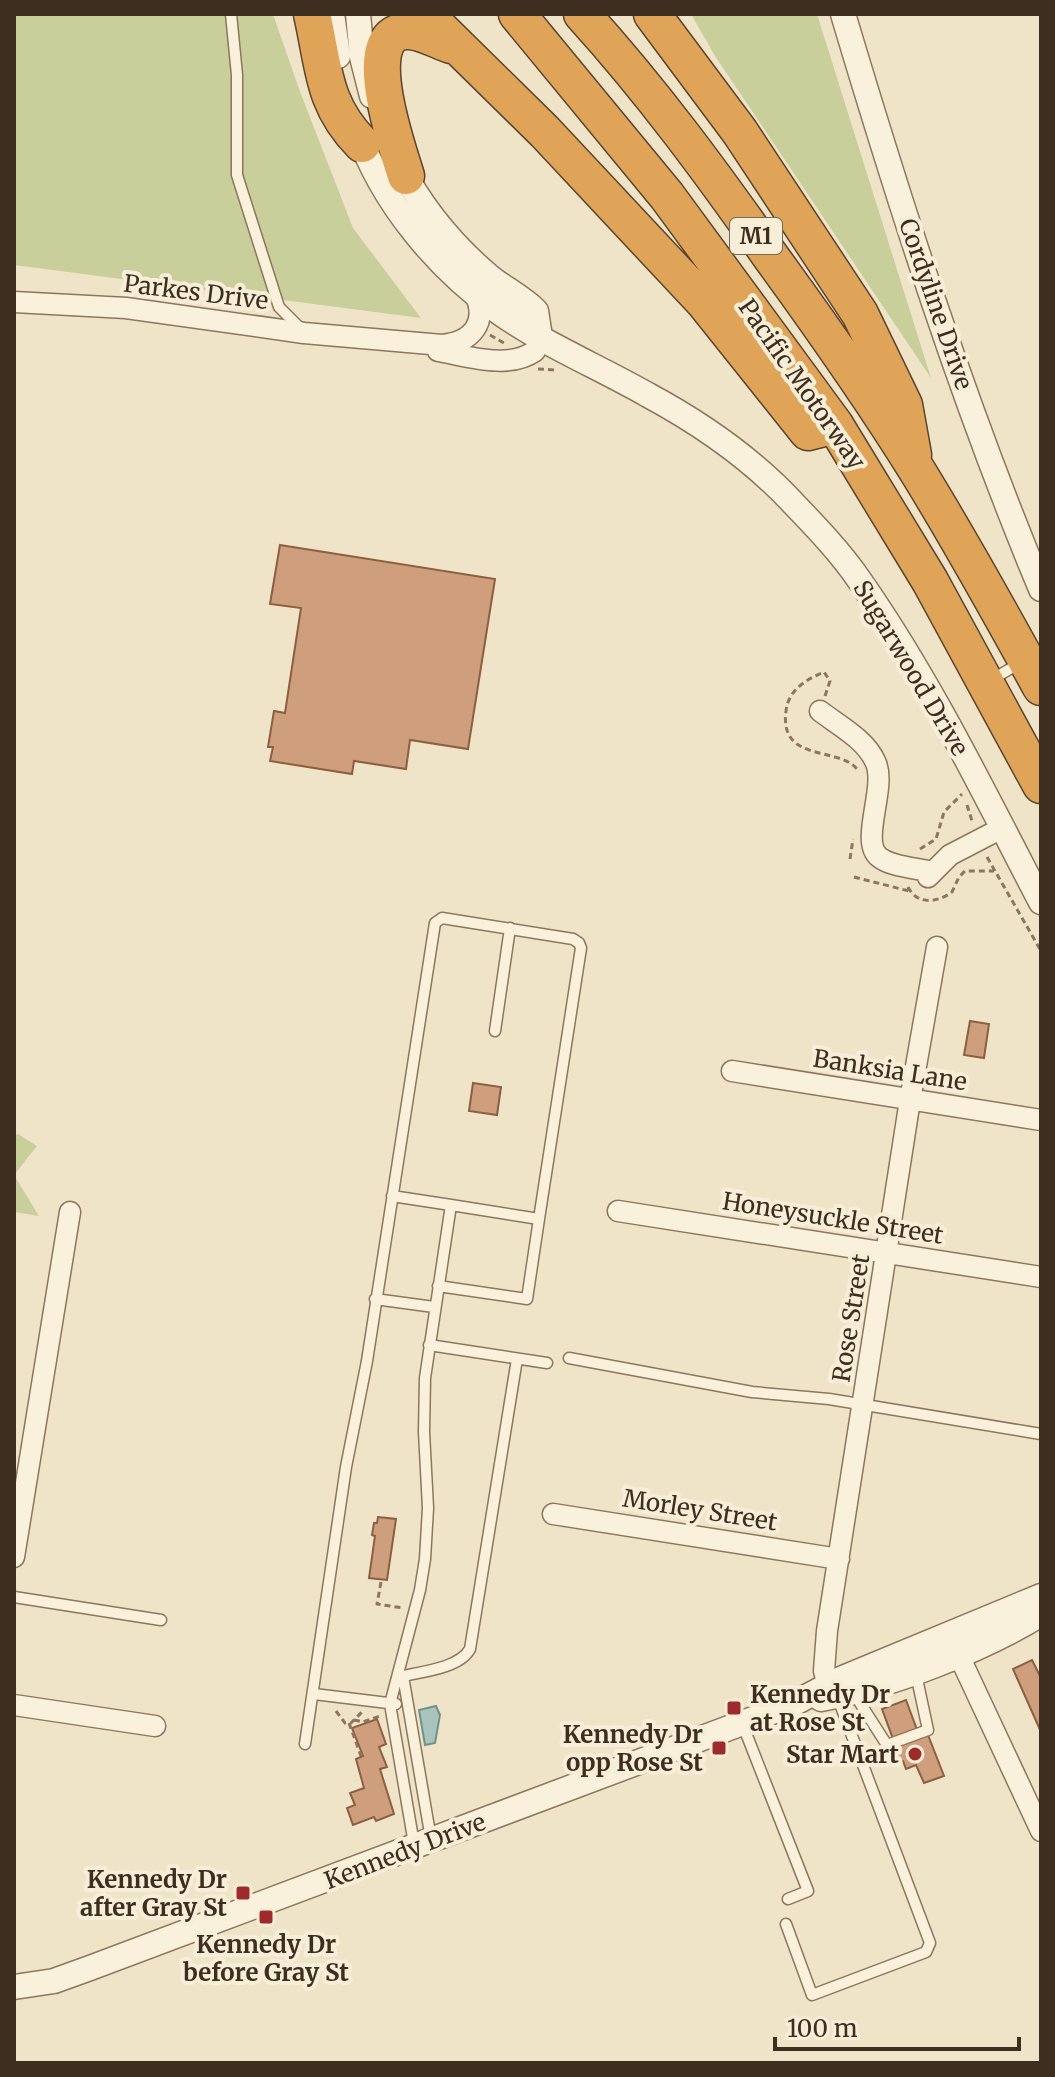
<svg xmlns="http://www.w3.org/2000/svg" width="1055" height="2077" viewBox="0 0 1055 2077" font-family="Merriweather,serif">
<style>
.green{fill:#c9cf9b}
.water{fill:#a9c4bc;stroke:#6f938a;stroke-width:2}
.building{fill:#cf9f7d;stroke:#8d5f41;stroke-width:2}
.lines{fill:none;stroke-linecap:round;stroke-linejoin:round}
.service-casing{stroke:#8d765c;stroke-width:13}
.minor-casing{stroke:#8d765c;stroke-width:23}
.tertiary-casing{stroke:#8d765c;stroke-width:27}
.motorway-casing{stroke:#5b4430;stroke-width:39}
.path{stroke:#8d765c;stroke-width:3;stroke-dasharray:6 4;stroke-linecap:butt}
.service{stroke:#faf1dc;stroke-width:10}
.minor{stroke:#faf1dc;stroke-width:20}
.tertiary{stroke:#faf1dc;stroke-width:24}
.motorway{stroke:#e0a458;stroke-width:36}
.poi-dot{fill:#9e2a2b;stroke:#f7eed8;stroke-width:3}
.labels{text-anchor:middle;dominant-baseline:central;stroke-width:8;stroke-linejoin:round;paint-order:stroke}
.shield{fill:#f7eed8;stroke:#756857;stroke-width:2}
.shield-label{font-size:22px;font-weight:bold;fill:#3d2e20}
.street-label{font-size:24px;fill:#3d2e20;stroke:#f7eed8}
.poi-label{font-size:24px;font-weight:bold;fill:#3d2e20;stroke:#f7eed8;text-anchor:end}
</style>
<rect width="100%" height="100%" fill="#f0e4c8"/>
<!-- green -->
<path class="green" d="M14 14H273L299 89 353 228 421 318 14 265Z
M691 14H817L931 378 715 56Z
M18 1134 37 1146 14 1175V1135Z
M14 1175 39 1216 14 1212Z"/>
<!-- water -->
<path class="water" d="M436 1706 440 1715 435 1743 425 1745 419 1710Z"/>
<!-- building -->
<path class="building" d="M280 545 495 579 468 749 410 740 406 769 354 761 352 774 270 761 273 747H268L274 711 285 713 301 608 270 604Z
M970 1021 989 1024 984 1058 964 1055Z
M473 1083 501 1087 497 1115 469 1111Z
M378 1517 396 1519 387 1580 369 1578 375 1536 372 1535 374 1523H377Z
M1032 1660 1041 1678V1732L1013 1669Z
M906 1700 920 1738 896 1747 882 1709Z
M377 1719 386 1744 379 1747 387 1767 380 1769 394 1814 376 1821 374 1817 353 1825 347 1808 355 1805 350 1793 364 1788 356 1759 363 1756 352 1728Z
M928 1735 944 1776 924 1783 916 1765 906 1769 903 1761 897 1763 892 1748Z"/>
<g class="lines">
<defs>
<path id="service" d="M231 14 237 75V175L279 307 303 331
M991 680 1022 662
M495 1031 510 928
M392 1196 451 1205
M438 1286 527 1299 539 1219
M375 1299 434 1307
M429 1345 547 1363
M569 1358 752 1392 829 1399 1041 1434
M14 1597 161 1620
M403 1676 431 1839
M398 1677C419 1672 459 1669 470 1649L517 1359
M853 1692 887 1745 928 1730 916 1674
M314 1694 396 1704
M742 1723 808 1891 788 1899
M305 1744 346 1467 367 1361 435 923 442 918 573 939 579 943 581 948 539 1219 451 1205 425 1378 424 1432 428 1508 425 1559 420 1590 390 1704 414 1844
M786 1924 812 1995 926 1952 930 1943 837 1696"/>
<path id="minor" d="M14 302 126 308 304 333 442 345C472 342 488 323 475 294
M438 351C467 356 508 370 535 351L540 337
M820 711C838 725 865 739 875 761 888 786 859 841 879 857 891 867 917 868 932 872
M928 877 950 855 1002 828
M732 1071 1041 1120
M618 1211 1041 1277
M553 1514 839 1559
M14 1557 70 1212
M947 1648 958 1655 962 1662 1041 1831
M831 1697 824 1671 827 1631 910 1100 937 947
M14 1705 155 1726"/>
<path id="tertiary" d="M332 14 338 56
M358 14 362 57 372 96
M843 14C901 208 963 402 1041 589
M357 130C382 203 438 269 500 313 546 345 599 367 648 395 700 423 753 460 793 503 816 527 841 553 860 581 930 681 984 793 1041 902
M399 164C421 207 453 246 490 277 505 289 522 297 536 311L540 337
M821 1699C888 1687 983 1650 1041 1614
M14 1987 54 1981 90 1968 793 1704 838 1680 1041 1596"/>
<path id="motorway" d="M312 14C324 66 322 104 362 144
M425 14 545 132 705 303 808 432 835 425
M517 14 667 196 835 425 930 581 1041 785
M582 14C651 90 712 173 771 257 822 327 872 398 918 472 961 542 1001 614 1041 687
M652 14 740 132 860 314 904 405 913 455
M406 176C399 152 353 27 410 31 423 32 439 41 451 45"/>
</defs>
<!-- service casing -->
<use href="#service" class="service-casing"/>
<!-- minor casing -->
<use href="#minor" class="minor-casing"/>
<!-- tertiary casing -->
<use href="#tertiary" class="tertiary-casing"/>
<!-- motorway casing -->
<use href="#motorway" class="motorway-casing"/>
<!-- path -->
<path class="path" d="M490 335 504 343
M538 369 555 370
M825 696 830 681 824 672C807 679 788 690 786 711 779 763 838 746 857 769
M967 805 973 824
M920 849 936 839 944 812 962 794
M987 857 1041 951
M850 859 853 839
M854 877 909 891
M908 887C917 905 937 903 952 892L959 877 965 871H994
M381 1582 377 1604 403 1608
M336 1711 345 1723H351L362 1712
M354 1720 363 1722 380 1716
M349 1723 361 1756"/>
<!-- service -->
<use href="#service" class="service"/>
<!-- minor -->
<use href="#minor" class="minor"/>
<!-- tertiary -->
<use href="#tertiary" class="tertiary"/>
<!-- motorway -->
<use href="#motorway" class="motorway"/>
</g>
<!-- markers -->
<g class="poi-dot">
<rect x="726" y="1700" width="16" height="16" rx="4"/>
<rect x="711" y="1740" width="16" height="16" rx="4"/>
<circle cx="915" cy="1754" r="8"/>
<rect x="235" y="1885" width="16" height="16" rx="4"/>
<rect x="258" y="1909" width="16" height="16" rx="4"/>
</g>
<g class="labels">
<!-- shield labels -->
<rect class="shield" x="730" y="218" width="52" height="36" rx="6"/>
<g class="shield-label">
<text x="756" y="236">M1</text>
</g>
<!-- street labels -->
<g class="street-label">
<text transform="translate(196 292) rotate(7)">Parkes Drive</text>
<text transform="translate(936 304) rotate(71)">Cordyline Drive</text>
<text transform="translate(802 384) rotate(55)">Pacific Motorway</text>
<text transform="translate(911 668) rotate(59)">Sugarwood Drive</text>
<text transform="translate(890 1070) rotate(9)">Banksia Lane</text>
<text transform="translate(833 1218) rotate(9)">Honeysuckle Street</text>
<text transform="translate(851 1318) rotate(-81)">Rose Street</text>
<text transform="translate(700 1510) rotate(9)">Morley Street</text>
<text transform="translate(405 1851) rotate(-21)">Kennedy Drive</text>
</g>
<!-- poi labels -->
<g class="poi-label">
<text x="750" y="1694" text-anchor="start">Kennedy Dr<tspan x="750" dy="28">at Rose St</tspan></text>
<text x="703" y="1734">Kennedy Dr<tspan x="703" dy="28">opp Rose St</tspan></text>
<text x="899" y="1754">Star Mart</text>
<text x="227" y="1879">Kennedy Dr<tspan x="227" dy="28">after Gray St</tspan></text>
<text x="266" y="1944" text-anchor="middle">Kennedy Dr<tspan x="266" dy="28">before Gray St</tspan></text>
</g>
</g>
<!-- border -->
<rect width="1055" height="2077" fill="none" stroke="#3d2e20" stroke-width="32"/>
<!-- scale -->
<path d="M775 2037v12h244v-12" fill="none" stroke="#3d2e20" stroke-width="4"/>
<text x="787" y="2037" font-size="24" fill="#3d2e20" stroke="#f7eed8" stroke-width="6" paint-order="stroke">100 m</text>
</svg>
